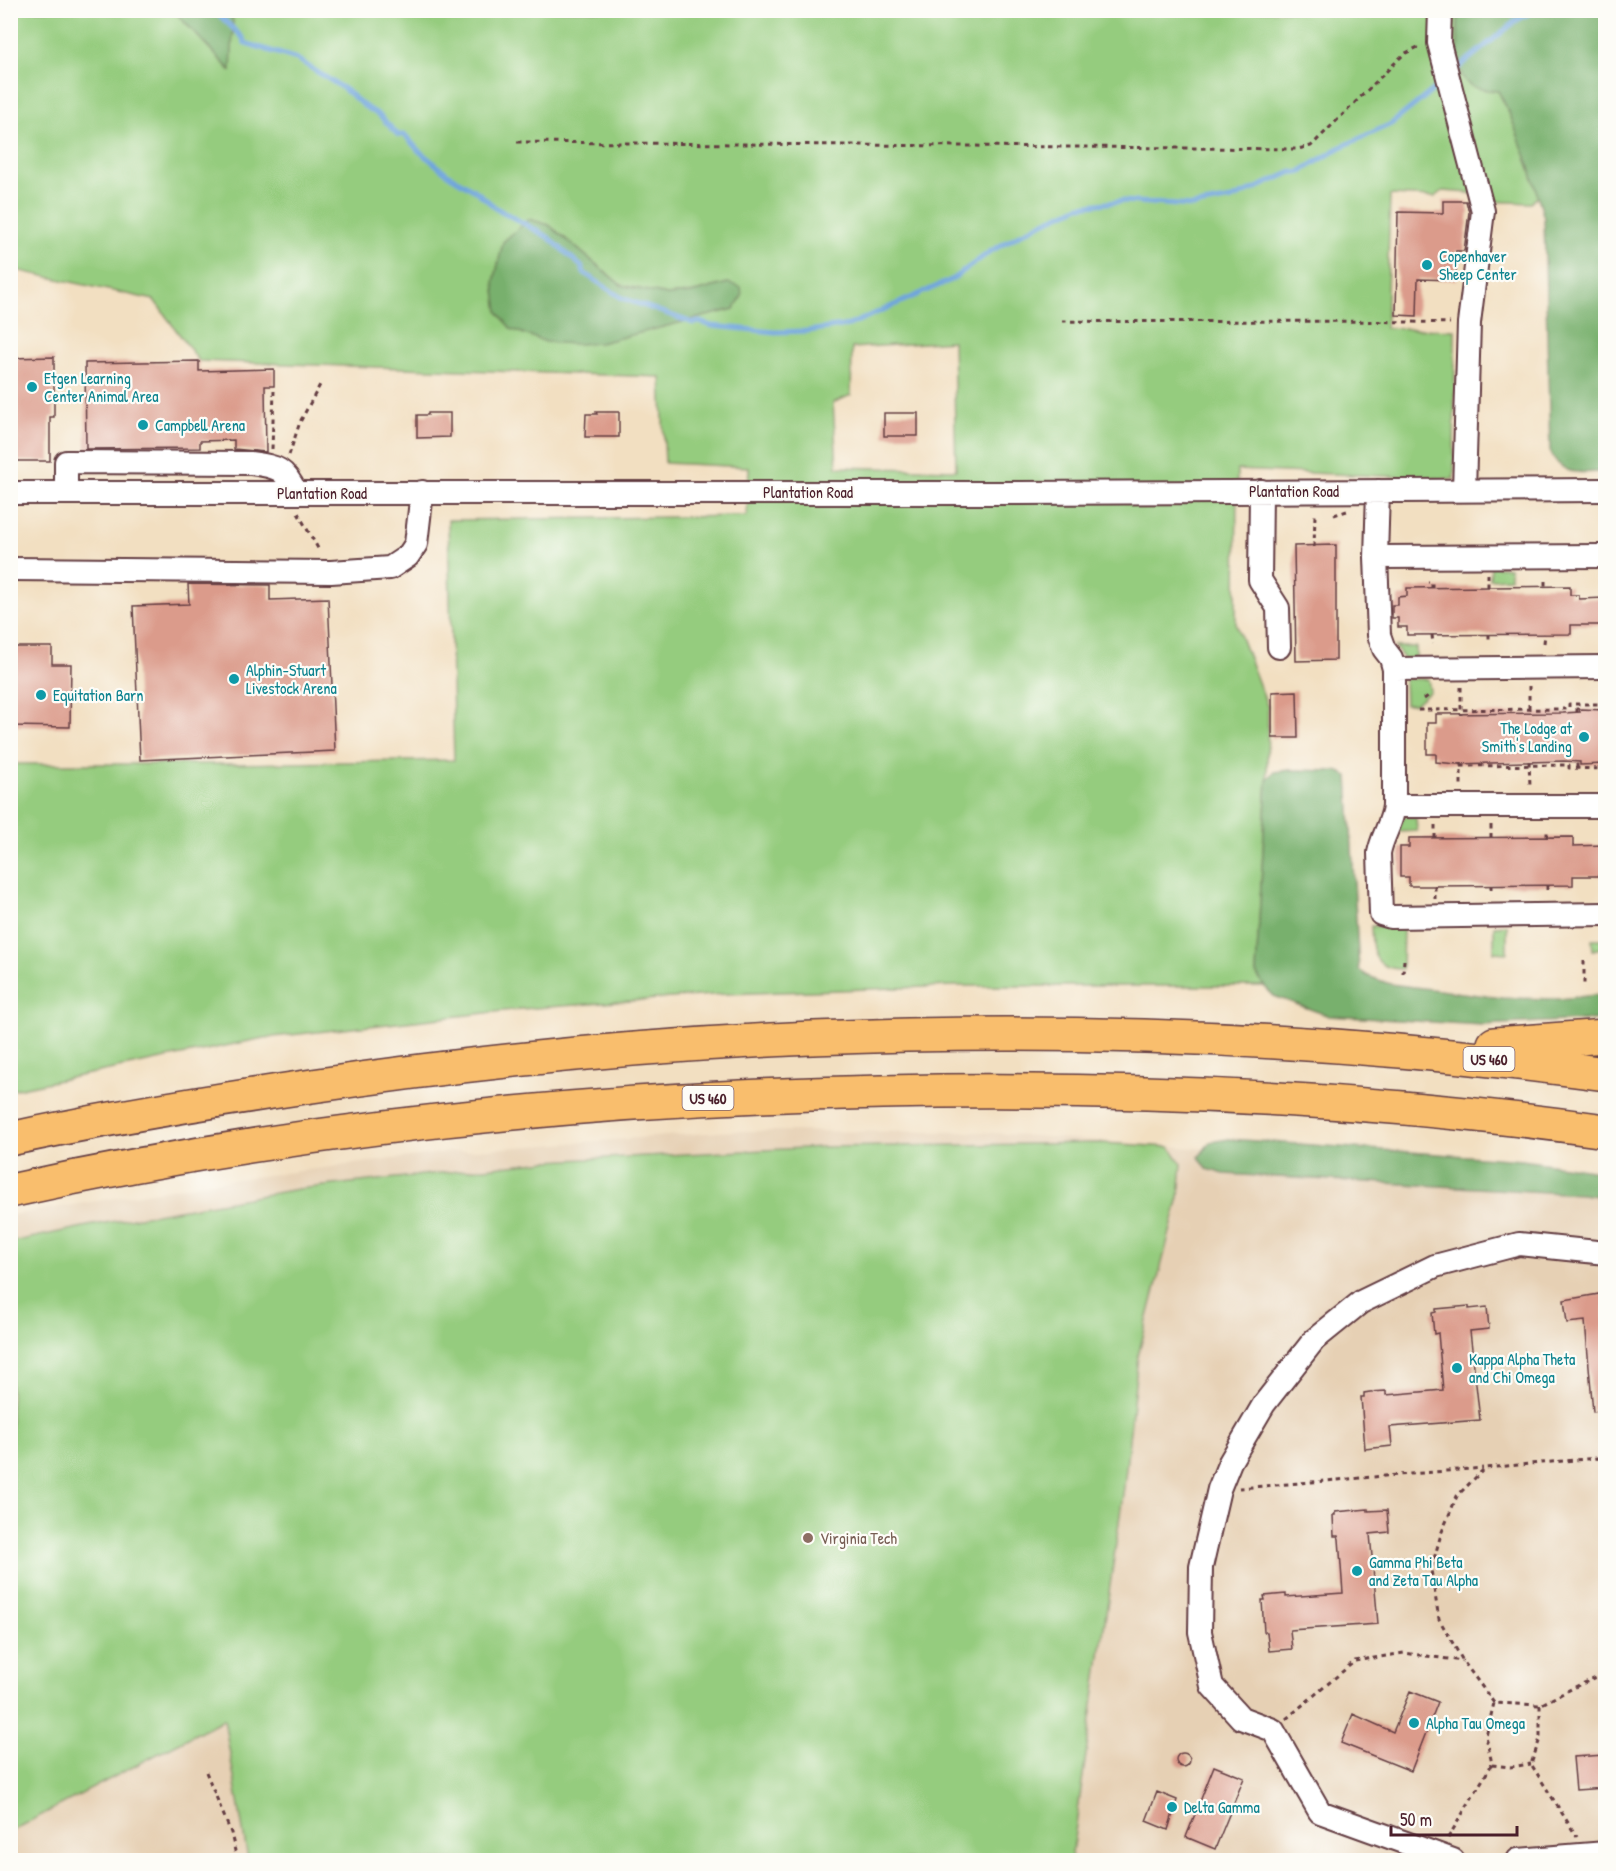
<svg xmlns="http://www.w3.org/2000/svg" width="1616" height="1871" viewBox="0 0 1616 1871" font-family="'Patrick Hand',sans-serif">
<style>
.built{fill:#e6d0b4}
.green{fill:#95cc7e;stroke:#707654;stroke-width:1.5;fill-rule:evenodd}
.forest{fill:#78b06d;stroke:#61684c;stroke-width:1.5}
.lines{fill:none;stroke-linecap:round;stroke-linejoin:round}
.stream{stroke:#70a5dd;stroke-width:5}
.building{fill:#db9b8b}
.minor-casing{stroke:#633c42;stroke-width:26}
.highway-casing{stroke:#633c42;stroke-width:36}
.path{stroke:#633c42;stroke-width:3;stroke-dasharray:4.5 4.5;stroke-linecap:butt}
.minor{stroke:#fff;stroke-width:22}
.highway{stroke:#f9be6d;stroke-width:33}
.culture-dot{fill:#0f9aa8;stroke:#fdfcf7;stroke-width:2}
.education-dot{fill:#8d6e63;stroke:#fdfcf7;stroke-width:2}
.labels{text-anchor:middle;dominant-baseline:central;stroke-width:4.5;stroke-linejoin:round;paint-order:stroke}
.shield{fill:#fdfcf7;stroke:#806168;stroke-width:1.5}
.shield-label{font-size:15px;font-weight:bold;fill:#4a1f2b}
.culture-label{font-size:16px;fill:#0d838f;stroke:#fdfcf7;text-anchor:start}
.street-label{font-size:16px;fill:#4a1f2b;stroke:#fdfcf7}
.education-label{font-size:16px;fill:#785e54;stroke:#fdfcf7;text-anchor:start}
</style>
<rect width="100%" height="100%" fill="#fdfcf7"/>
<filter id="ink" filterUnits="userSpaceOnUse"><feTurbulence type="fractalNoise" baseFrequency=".0167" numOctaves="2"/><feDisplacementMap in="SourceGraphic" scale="12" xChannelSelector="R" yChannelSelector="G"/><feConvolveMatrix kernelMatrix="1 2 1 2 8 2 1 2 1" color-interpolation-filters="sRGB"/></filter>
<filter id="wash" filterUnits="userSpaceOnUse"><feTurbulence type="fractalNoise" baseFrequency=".008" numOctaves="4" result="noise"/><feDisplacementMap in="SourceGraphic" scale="24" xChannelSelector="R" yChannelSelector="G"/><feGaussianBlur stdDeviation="1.35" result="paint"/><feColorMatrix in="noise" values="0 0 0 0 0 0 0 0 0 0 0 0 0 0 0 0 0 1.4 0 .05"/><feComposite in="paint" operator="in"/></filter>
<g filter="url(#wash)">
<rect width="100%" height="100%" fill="#f2dfc1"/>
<!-- built -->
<path class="built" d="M733 1131 981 1132 1352 1160 1605 1184V1860H11V1215L213 1182 449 1152Z"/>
<!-- green -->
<path class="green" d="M11 10 174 11 230 70 233 29 232 10 1458 11C1459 28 1454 68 1466 81 1474 89 1488 90 1498 91 1516 124 1528 160 1538 196L1531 203 1486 201 1470 193 1443 191 1435 197 1390 195 1386 328 1455 330 1454 479 1237 470 1236 624 1268 708 1267 780 1256 973 1264 986H955L726 994 521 1009 264 1038 11 1090V764H235L454 760 448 520 747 516 749 467 665 463 661 377 199 361 154 300 11 269ZM549 225 621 285 667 295 691 293 728 283 546 342ZM953 341 956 470 837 467 833 403 851 395 852 348Z
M1491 566 1510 568V578L1490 579Z
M1395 647H1416V658L1404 659Z
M1404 679H1428L1430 691 1415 704H1405Z
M1406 816 1416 818 1417 831 1397 832 1403 818Z
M1507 925V952L1506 953 1494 952V926Z
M1371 926 1403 927 1402 969C1372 969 1372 950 1371 926Z
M1592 939H1605V947L1593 950Z
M1101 1143 1170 1147 1182 1164 1179 1197 1138 1356 1124 1487 1071 1860H248L224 1719 11 1831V1242L88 1226 298 1189 547 1161 823 1147Z"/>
<!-- forest -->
<path class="forest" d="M174 11H232L233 29 231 71Z
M1458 11H1605V472C1581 472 1562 478 1550 451L1544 218 1529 165 1509 112 1498 91C1488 90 1474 90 1466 82 1454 68 1459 28 1458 11Z
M529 219 549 225 621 285 667 295 691 293 728 283 741 287 742 296 734 309 600 343 574 344 546 342 511 329 498 312 494 282 503 242Z
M1290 770 1337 771 1348 776 1359 970 1368 976 1390 984 1503 998 1559 999 1605 994V1019L1482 1025 1329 1016 1274 996 1264 986 1256 973 1267 780 1274 772Z
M1229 1139 1522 1160 1605 1172V1197L1581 1194 1224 1174 1207 1169 1199 1157 1210 1142Z"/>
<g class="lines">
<!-- stream -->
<path class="stream" d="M214 10 243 38 245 43 297 59 344 89 364 106 379 115 398 135H405L419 151 449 175 477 192 496 208 548 237 582 267 584 273 622 298 693 323 700 322 712 326 775 332 808 331 849 325 951 280 991 251 1037 225 1080 206 1124 201 1192 206 1232 199 1292 172 1298 173 1341 147 1391 124 1442 83
M1453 72 1517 20 1535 10"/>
</g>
<g id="blocks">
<!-- building -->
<path class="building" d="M1443 201H1466L1469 212 1464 251H1456V280L1418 279 1417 316 1396 315 1398 212 1443 213Z
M54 357V417H50V461H10V358Z
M199 361V371L274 369V386H265L266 452 234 449V440L200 441V448L86 449 85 363Z
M596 412H619V437H585L586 414H597Z
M428 413H450V437L417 438V415H428Z
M884 413H918V436H884Z
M1336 545V660L1296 661 1294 546Z
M188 584 270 585V600L328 598 335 751 140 760 133 606 189 604Z
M1570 586V595H1579V599L1605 598V625H1571V634L1407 635V627H1398V618H1392V605H1398V597L1407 596V588Z
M10 647H52V664H71L70 727 10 726Z
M1297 691 1298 738H1272V692Z
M1579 709 1605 710V764L1580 765V762L1564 761 1457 764 1436 762V754H1427V723H1436V714L1563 713 1580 712Z
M1573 837V846L1605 845V876H1573V885L1431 886H1409V877H1400V847H1409V838Z
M1605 1293V1410L1593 1412 1585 1321 1567 1323 1564 1300Z
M1469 1306V1309L1487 1307 1489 1329 1470 1331 1480 1420 1390 1427 1392 1446 1365 1449 1361 1397H1364V1393L1370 1392 1386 1391V1395L1443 1390 1438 1333 1434 1334 1432 1313 1436 1312V1309Z
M1368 1509V1511L1387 1510 1389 1532 1370 1534 1378 1624 1290 1630 1292 1649 1269 1651 1267 1632H1264L1262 1600H1265L1264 1596 1286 1594V1597L1343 1593 1339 1539 1338 1536H1334L1333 1515H1335V1512Z
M1410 1691 1438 1702 1411 1771 1341 1743 1353 1714 1393 1732Z
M1176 1760a7 7 0 1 1 14 0a7 7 0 1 1-14 0Z
M1605 1755V1788L1576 1790 1573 1757Z
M1214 1766 1244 1778 1215 1849 1186 1837Z
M1157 1792 1177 1800 1168 1830 1146 1821Z"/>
</g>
</g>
<g filter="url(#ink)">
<use href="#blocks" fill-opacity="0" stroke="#633c42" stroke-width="1.5"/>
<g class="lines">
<defs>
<path id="minor" d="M1440 10 1439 43 1483 211 1469 323 1464 490
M1261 491 1260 580 1278 608 1279 647
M1378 491 1376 557 1379 635 1384 649 1391 658 1394 669V806C1392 824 1382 836 1379 853L1381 914 1391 917 1606 914
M10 493H1018L1606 490
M66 493V462L250 463C277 467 284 467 296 493
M1376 557 1606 556
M10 569 331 572 390 568 408 556 416 544 422 492
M1394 669 1606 667
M1394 806H1606
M1453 1860 1320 1812 1273 1730 1241 1718 1212 1686 1200 1632 1201 1567 1219 1489 1230 1462 1264 1404 1314 1340 1361 1302 1435 1266 1519 1244 1606 1253
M1518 1860 1606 1853"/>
<path id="highway" d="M1494 1044 1606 1036
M10 1139C110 1117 211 1101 312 1086 738 1022 1179 1016 1606 1074
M10 1191C295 1128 591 1098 882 1092 1123 1087 1366 1097 1606 1131"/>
</defs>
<!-- minor casing -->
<use href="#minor" class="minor-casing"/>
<!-- highway casing -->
<use href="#highway" class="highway-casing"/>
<!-- path -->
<path class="path" d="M517 142 1298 149 1311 146 1404 54 1420 46
M1062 321C1191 323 1320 319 1450 323
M272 449 274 391
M289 455 300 422 321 383
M298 513 320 552
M1334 515 1347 511
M1314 547 1315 515
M1545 581V586
M1428 582H1429
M1488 587V574
M1432 588V582
M1489 634V643
M1432 635 1433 644
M1544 643 1545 634
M1529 686V714
M1461 687V715
M1424 699 1431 694
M1418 710 1569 709V704H1606
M1577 712V704
M1529 761 1530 786
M1461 762V787
M1461 766 1569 765V768L1606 769
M1577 768V762
M1435 825V838
M1491 825V838
M1547 837V832
M1491 885V890
M1435 886V899
M1547 890V884
M1584 961V984
M1403 973 1404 960
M1606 1464 1597 1458 1485 1468 1457 1496 1441 1534 1431 1570 1439 1619 1463 1661 1494 1703 1540 1705 1579 1685 1606 1674
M1239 1488 1483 1468
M1540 1705V1739L1531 1764 1577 1837
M1286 1719 1355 1661 1404 1653 1463 1661
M1492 1765 1510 1767 1531 1764
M206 1772 231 1833 237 1860
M1448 1838 1492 1764 1486 1736 1494 1703"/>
<!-- minor -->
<use href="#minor" class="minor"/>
<!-- highway -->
<use href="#highway" class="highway"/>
</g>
</g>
<!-- markers -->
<g class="culture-dot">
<circle cx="1427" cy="265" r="6"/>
<circle cx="32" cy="387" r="6"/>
<circle cx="143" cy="425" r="6"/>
<circle cx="234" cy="679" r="6"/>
<circle cx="41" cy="695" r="6"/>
<circle cx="1584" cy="737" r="6"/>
<circle cx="1457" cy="1368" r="6"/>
<circle cx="1357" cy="1571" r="6"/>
<circle cx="1414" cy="1723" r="6"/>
<circle cx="1172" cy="1807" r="6"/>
</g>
<circle class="education-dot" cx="808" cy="1538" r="6"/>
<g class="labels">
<!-- shield labels -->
<g class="shield">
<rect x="1463.5" y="1047" width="51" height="24" rx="4.5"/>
<rect x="682.5" y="1086" width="51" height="24" rx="4.5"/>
</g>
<g class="shield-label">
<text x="1489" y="1059">US 460</text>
<text x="708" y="1098">US 460</text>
</g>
<!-- culture labels -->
<g class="culture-label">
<text x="1439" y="256">Copenhaver<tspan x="1439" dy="18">Sheep Center</tspan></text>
<text x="44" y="378">Etgen Learning<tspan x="44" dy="18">Center Animal Area</tspan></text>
<text x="155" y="425">Campbell Arena</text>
<text x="246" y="670">Alphin-Stuart<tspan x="246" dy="18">Livestock Arena</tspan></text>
<text x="53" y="695">Equitation Barn</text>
<text x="1572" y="728" text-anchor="end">The Lodge at<tspan x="1572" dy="18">Smith's Landing</tspan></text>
<text x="1469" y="1359">Kappa Alpha Theta<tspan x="1469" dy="18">and Chi Omega</tspan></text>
<text x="1369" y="1562">Gamma Phi Beta<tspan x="1369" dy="18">and Zeta Tau Alpha</tspan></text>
<text x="1426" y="1723">Alpha Tau Omega</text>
<text x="1184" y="1807">Delta Gamma</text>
</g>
<!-- street labels -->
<g class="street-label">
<text x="1294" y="491">Plantation Road</text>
<text x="808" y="492">Plantation Road</text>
<text x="322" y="493">Plantation Road</text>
</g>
<!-- education labels -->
<g class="education-label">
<text x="820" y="1538">Virginia Tech</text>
</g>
</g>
<!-- margin -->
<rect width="1616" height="1871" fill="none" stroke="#fdfcf7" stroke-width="36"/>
<!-- scale -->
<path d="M1391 1826v9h126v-9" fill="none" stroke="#4a1f2b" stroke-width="3"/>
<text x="1400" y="1826" font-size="18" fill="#4a1f2b" stroke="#fdfcf7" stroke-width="4.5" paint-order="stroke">50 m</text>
</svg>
